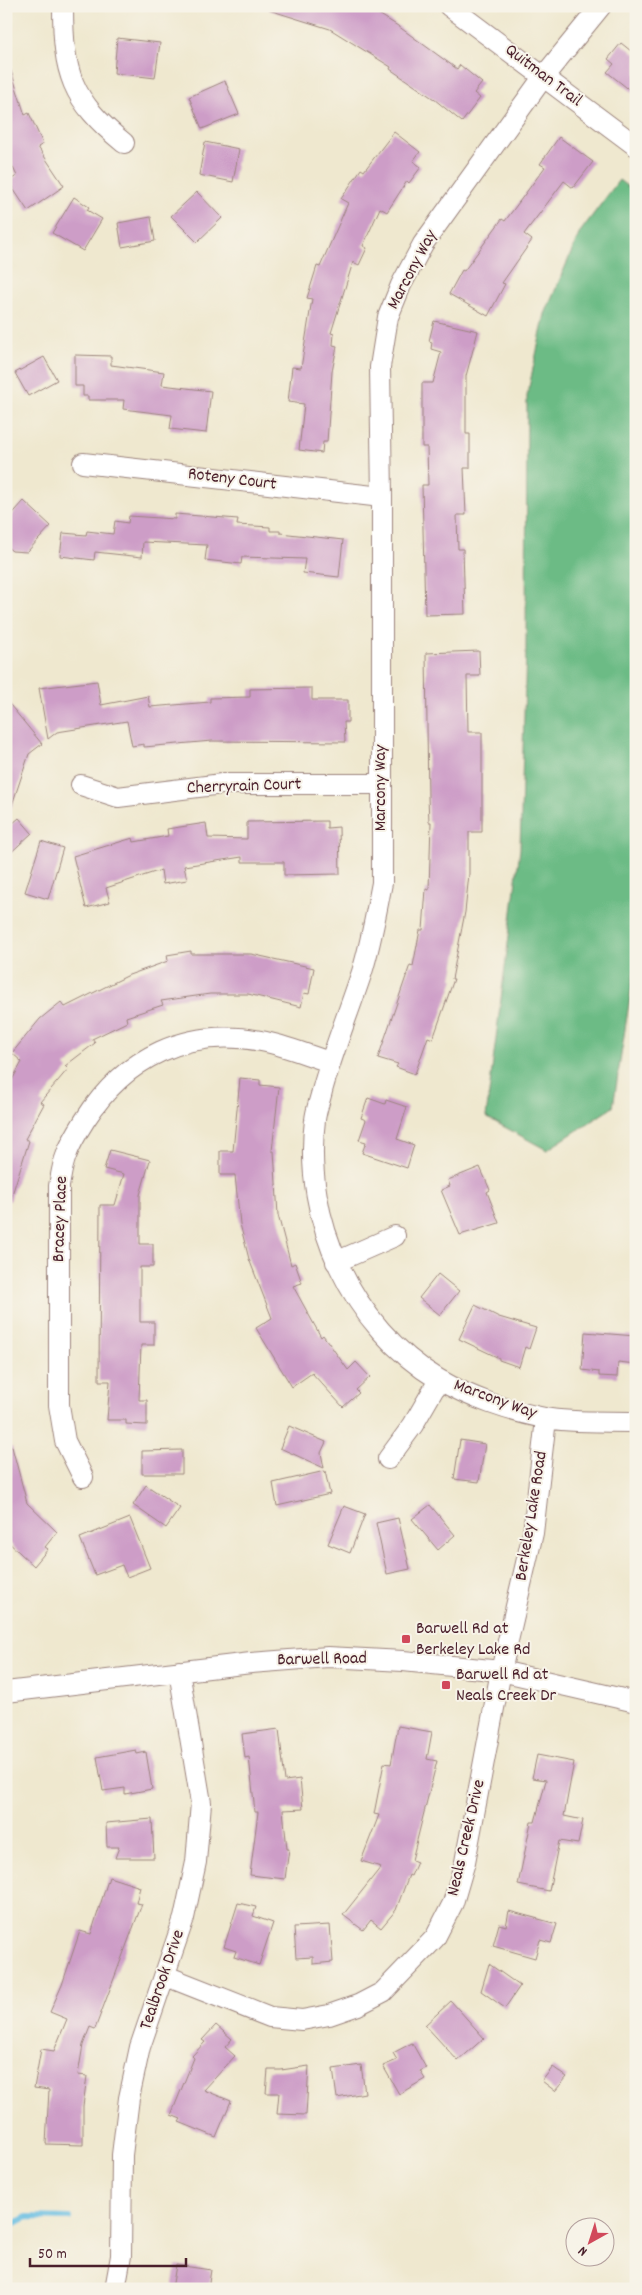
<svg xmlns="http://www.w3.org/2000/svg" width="642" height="2295" viewBox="0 0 642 2295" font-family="Dekko,sans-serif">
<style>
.forest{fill:#6cbb85;stroke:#5b6d58}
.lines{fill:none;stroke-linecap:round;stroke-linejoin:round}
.stream{stroke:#65bde2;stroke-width:6}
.building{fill:#cd9dc7}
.minor-casing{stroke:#9c847d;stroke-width:22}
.minor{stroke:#fff;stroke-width:20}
.poi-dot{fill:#d1495b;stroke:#f7f3e8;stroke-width:2}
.labels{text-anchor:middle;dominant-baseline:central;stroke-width:4;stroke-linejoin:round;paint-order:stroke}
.street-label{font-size:18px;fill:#4a1f2b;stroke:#f7f3e8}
.poi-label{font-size:18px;fill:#4a1f2b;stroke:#f7f3e8;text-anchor:start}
</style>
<rect width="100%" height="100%" fill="#f7f3e8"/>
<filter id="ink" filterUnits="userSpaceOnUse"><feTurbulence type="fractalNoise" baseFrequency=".02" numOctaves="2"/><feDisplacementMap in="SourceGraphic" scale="10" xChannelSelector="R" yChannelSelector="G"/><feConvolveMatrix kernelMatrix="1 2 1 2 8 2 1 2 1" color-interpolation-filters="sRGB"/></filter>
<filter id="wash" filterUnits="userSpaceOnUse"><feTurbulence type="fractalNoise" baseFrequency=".0096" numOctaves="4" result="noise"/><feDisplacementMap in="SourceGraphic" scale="20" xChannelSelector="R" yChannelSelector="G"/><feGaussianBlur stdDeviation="1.12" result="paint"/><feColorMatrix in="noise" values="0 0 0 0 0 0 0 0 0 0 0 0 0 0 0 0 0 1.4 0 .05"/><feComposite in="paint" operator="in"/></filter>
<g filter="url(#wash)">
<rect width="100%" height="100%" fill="#efe8cf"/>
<!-- forest -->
<path class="forest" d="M619 180 636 193V958L613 1107 547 1150 486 1117 520 849 526 649 527 396 545 314 580 232Z"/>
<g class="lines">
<!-- stream -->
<path class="stream" d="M6 2228 27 2217 69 2218"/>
</g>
<g id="blocks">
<!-- building -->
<path class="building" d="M270 6H366L398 26 457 69 460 65 482 83 474 93 480 98 462 122 434 99 390 69 391 67 330 29 269 10Z
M117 38 160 43 155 78 114 73Z
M621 43 636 55V95L607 72 614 64 608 59Z
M6 68H10L25 115 29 113 43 144 38 147 64 186 28 211 8 181 17 176 6 153Z
M225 81 239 114 202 129 189 97Z
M394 132 420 152 413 161 421 167 409 183 407 181 387 212 380 208 363 246 367 248 359 265 353 262 331 333 334 334 333 345 337 346 332 372 327 442H323L322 453 299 450 304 404 288 402 292 367 301 368 312 299 307 298 317 266 320 267 348 203 341 199 361 169 364 171Z
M559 137 593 162 573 188 564 181 524 234 532 240 502 283 505 284 488 316 449 294 462 270 464 271 502 219 505 221 545 167 540 164Z
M205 142 239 149 233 182 199 175Z
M197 192 222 218 197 242 171 216Z
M74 197 89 207 87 210 102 219 83 251 52 233Z
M151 217 155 241 122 247 118 223Z
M434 321 478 331 466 376V434H470V468H464L466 515H457L458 549H463L465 614 425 615 422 485H428L427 447H422V383H433L441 352 431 349 432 342 429 341Z
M75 355 111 356V365L164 372 162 385 211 391 206 433 170 429 172 415 123 409 124 400H88V396H83V386H75Z
M44 357 57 380 28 396 15 373Z
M24 501 51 526 27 552 12 551 6 546V521Z
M175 514 238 519 237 525 270 527V531H280V533L343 540 339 577 303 573 305 559 242 557 241 564 205 560 207 545 143 542 142 557 95 552 94 560 60 556 63 533 86 535 87 531 113 534 115 521 128 523 129 516 175 519Z
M479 651 480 676H467L468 732H482V832H469V874L465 912 452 979H454L433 1039 428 1037 415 1074 396 1067 398 1064 378 1058 410 965 413 966 420 930H423L426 889 429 890 431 822H429L428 797 426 653Z
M97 681 101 705 148 696 150 707 210 702V698L250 697V689L312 688V700H348V722H344L345 742 212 741 144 747V744L132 746 127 721 57 732 48 739 39 688Z
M6 700 42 744 29 754 9 814H6Z
M19 818 32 833 6 857V829Z
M327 821V828L339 827 340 874 284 875V862H242V857L184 866 187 880 163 884 161 870 106 888 110 902 86 908 73 856 133 838 134 842 168 836 167 829 206 823 208 838 247 839V822Z
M41 841 63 848 48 899 25 892Z
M191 951V954H251L314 968 309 994 304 993 301 1007 248 994H210L161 1001 163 1005 126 1017 127 1022 92 1039 95 1043 65 1066 68 1069 40 1102 44 1104 25 1139 29 1141 10 1201 6 1200V1091L22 1062 12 1053 40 1019 61 1002 65 1007 129 975 168 961 167 955Z
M240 1078 260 1080V1085L279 1087 272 1151H274L278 1215 291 1265 295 1263 302 1283 293 1286 321 1337 323 1335 348 1370 356 1362 370 1377 356 1390 359 1393 343 1407 312 1373 292 1387 256 1328 272 1318 249 1259 240 1224 235 1175H220V1151H233Z
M368 1098 385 1104 386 1100 407 1107 397 1139 414 1145 407 1168 362 1153 366 1142 359 1140 366 1120 361 1118Z
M110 1150 150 1160 140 1195V1244H153V1267H140V1322H154V1345H141L139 1400H147V1425L126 1424V1420H107L110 1381H99L100 1205H115L124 1174 104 1169Z
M480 1167 490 1190 487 1192 499 1223 460 1235 441 1190 450 1186 448 1180Z
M438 1274 459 1291 440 1315 419 1298Z
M475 1305 499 1317 536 1328 529 1349 525 1347 519 1367 499 1360V1358L459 1339Z
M585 1332 636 1336V1364L618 1362 617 1377 599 1376V1372L582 1370Z
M289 1426 326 1442 321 1453 324 1468 280 1448Z
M460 1440 485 1444 479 1482 454 1479Z
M12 1447 27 1503 57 1532 45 1547 48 1549 34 1566 6 1540V1448Z
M182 1450V1474H142V1451Z
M325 1471 330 1494 277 1506 273 1483Z
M146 1485 180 1508 166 1528 133 1505Z
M430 1505 455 1535 438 1550 412 1519Z
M344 1506 365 1514 350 1553 328 1544Z
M130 1518 150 1568 127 1577 122 1565 95 1575 80 1538Z
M398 1518 410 1569 387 1574 376 1523Z
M398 1726 432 1732 427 1759 437 1761 412 1860 417 1862 411 1876 409 1875 396 1910 381 1928 371 1920 363 1930 343 1915 381 1867 361 1861 379 1815 374 1814 384 1763 391 1764Z
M279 1729 285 1781 300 1779 303 1809 283 1810 287 1849H289L285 1879 250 1875 258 1812H255L249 1757 245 1758 242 1734Z
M136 1750 137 1754 146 1752 152 1789 125 1794V1788L103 1791 97 1757Z
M537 1755 574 1762 564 1816 583 1820 578 1844 559 1841 549 1891 518 1885 531 1822H535L546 1780 532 1778Z
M152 1819 154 1858H115L119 1847H107L106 1823Z
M109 1877 140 1887 136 1903 142 1904 95 2029 90 2027 83 2045 78 2075 87 2076 83 2106V2145L46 2144 49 2090 34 2088 41 2049 54 2051 67 2019 50 2012 62 1985 80 1931 91 1934Z
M238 1903 256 1907 253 1916 273 1923 259 1965 234 1957 236 1951 224 1947Z
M509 1911 557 1924 551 1943 540 1940 535 1958 493 1946 499 1924 506 1926Z
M330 1925 333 1962 313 1964V1957L296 1958 294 1927Z
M489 1964 520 1986 505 2008 481 1991Z
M451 2001 484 2038 458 2061 425 2025Z
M216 2025 232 2039 225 2047 235 2056 204 2090 231 2101 216 2137 179 2122 181 2119 171 2115 194 2058 192 2056 205 2042 202 2040Z
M412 2043 426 2068 420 2071 425 2079 399 2094 383 2066 397 2060 393 2053Z
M361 2065 365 2093 337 2098 333 2069Z
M309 2066 306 2115 277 2114 279 2093H266L268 2070H281Z
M553 2067 567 2077 555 2091 542 2081Z
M176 2265 211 2270 208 2289H172Z"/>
</g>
</g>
<g filter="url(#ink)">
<use href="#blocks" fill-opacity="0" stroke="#9c847d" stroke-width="1"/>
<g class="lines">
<defs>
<path id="minor" d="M63 6C63 73 71 100 124 143
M449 6 636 146
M601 6 544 76 423 244 401 285 388 317 380 367 382 497V883C376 913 371 943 362 972 349 1012 333 1050 322 1091 320 1100 316 1110 315 1120 302 1219 352 1327 438 1379 468 1397 511 1412 545 1418 570 1423 609 1421 636 1422
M83 463 382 497
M81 785 118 797 222 784H381
M336 1262 395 1236
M388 1459 413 1425 439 1380
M83 1477 65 1441 59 1405V1186C61 1176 62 1166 66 1156 70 1144 78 1131 85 1120 125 1057 187 1027 261 1041 284 1045 307 1055 330 1062
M6 1692 251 1663 328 1657 403 1661 501 1671 636 1702
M166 1976 270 2017 302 2020 329 2015 358 2005 383 1992 435 1938 453 1903 465 1862 501 1671 533 1533 546 1419
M115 2289 121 2256 122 2155 129 2098 140 2047 184 1918 196 1862 201 1803 179 1671"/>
</defs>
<!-- minor casing -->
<use href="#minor" class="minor-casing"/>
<!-- minor -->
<use href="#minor" class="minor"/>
</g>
</g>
<!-- markers -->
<g class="poi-dot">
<rect x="401" y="1634" width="10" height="10" rx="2.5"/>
<rect x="441" y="1680" width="10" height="10" rx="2.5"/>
</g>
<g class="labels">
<!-- street labels -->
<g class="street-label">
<text transform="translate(543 76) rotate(37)">Quitman Trail</text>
<text transform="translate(413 270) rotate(-62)">Marcony Way</text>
<text transform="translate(232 480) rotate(7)">Roteny Court</text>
<text transform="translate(244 787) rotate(-2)">Cherryrain Court</text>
<text transform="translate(381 788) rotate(-90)">Marcony Way</text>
<text transform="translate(61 1219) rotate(-88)">Bracey Place</text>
<text transform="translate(495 1400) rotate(20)">Marcony Way</text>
<text transform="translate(532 1516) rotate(-81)">Berkeley Lake Road</text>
<text transform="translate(322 1660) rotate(-1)">Barwell Road</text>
<text transform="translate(467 1838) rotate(-77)">Neals Creek Drive</text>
<text transform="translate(163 1980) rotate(-71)">Tealbrook Drive</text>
</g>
<!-- poi labels -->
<g class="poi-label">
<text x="416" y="1629">Barwell Rd at<tspan x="416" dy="21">Berkeley Lake Rd</tspan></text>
<text x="456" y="1675">Barwell Rd at<tspan x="456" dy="21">Neals Creek Dr</tspan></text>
</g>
</g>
<!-- margin -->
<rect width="642" height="2295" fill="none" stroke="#f7f3e8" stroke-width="25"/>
<!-- north arrow -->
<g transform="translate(590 2242) rotate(219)"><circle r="24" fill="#f7f3e8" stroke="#b29e9c"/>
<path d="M0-4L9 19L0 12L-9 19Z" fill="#d1495b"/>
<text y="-8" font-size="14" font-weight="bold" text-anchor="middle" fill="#4a1f2b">N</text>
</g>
<!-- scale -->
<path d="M30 2258v8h156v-8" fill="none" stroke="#4a1f2b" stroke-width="2.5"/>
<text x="38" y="2258" font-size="15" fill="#4a1f2b" stroke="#f7f3e8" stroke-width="4" paint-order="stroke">50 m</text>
</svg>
